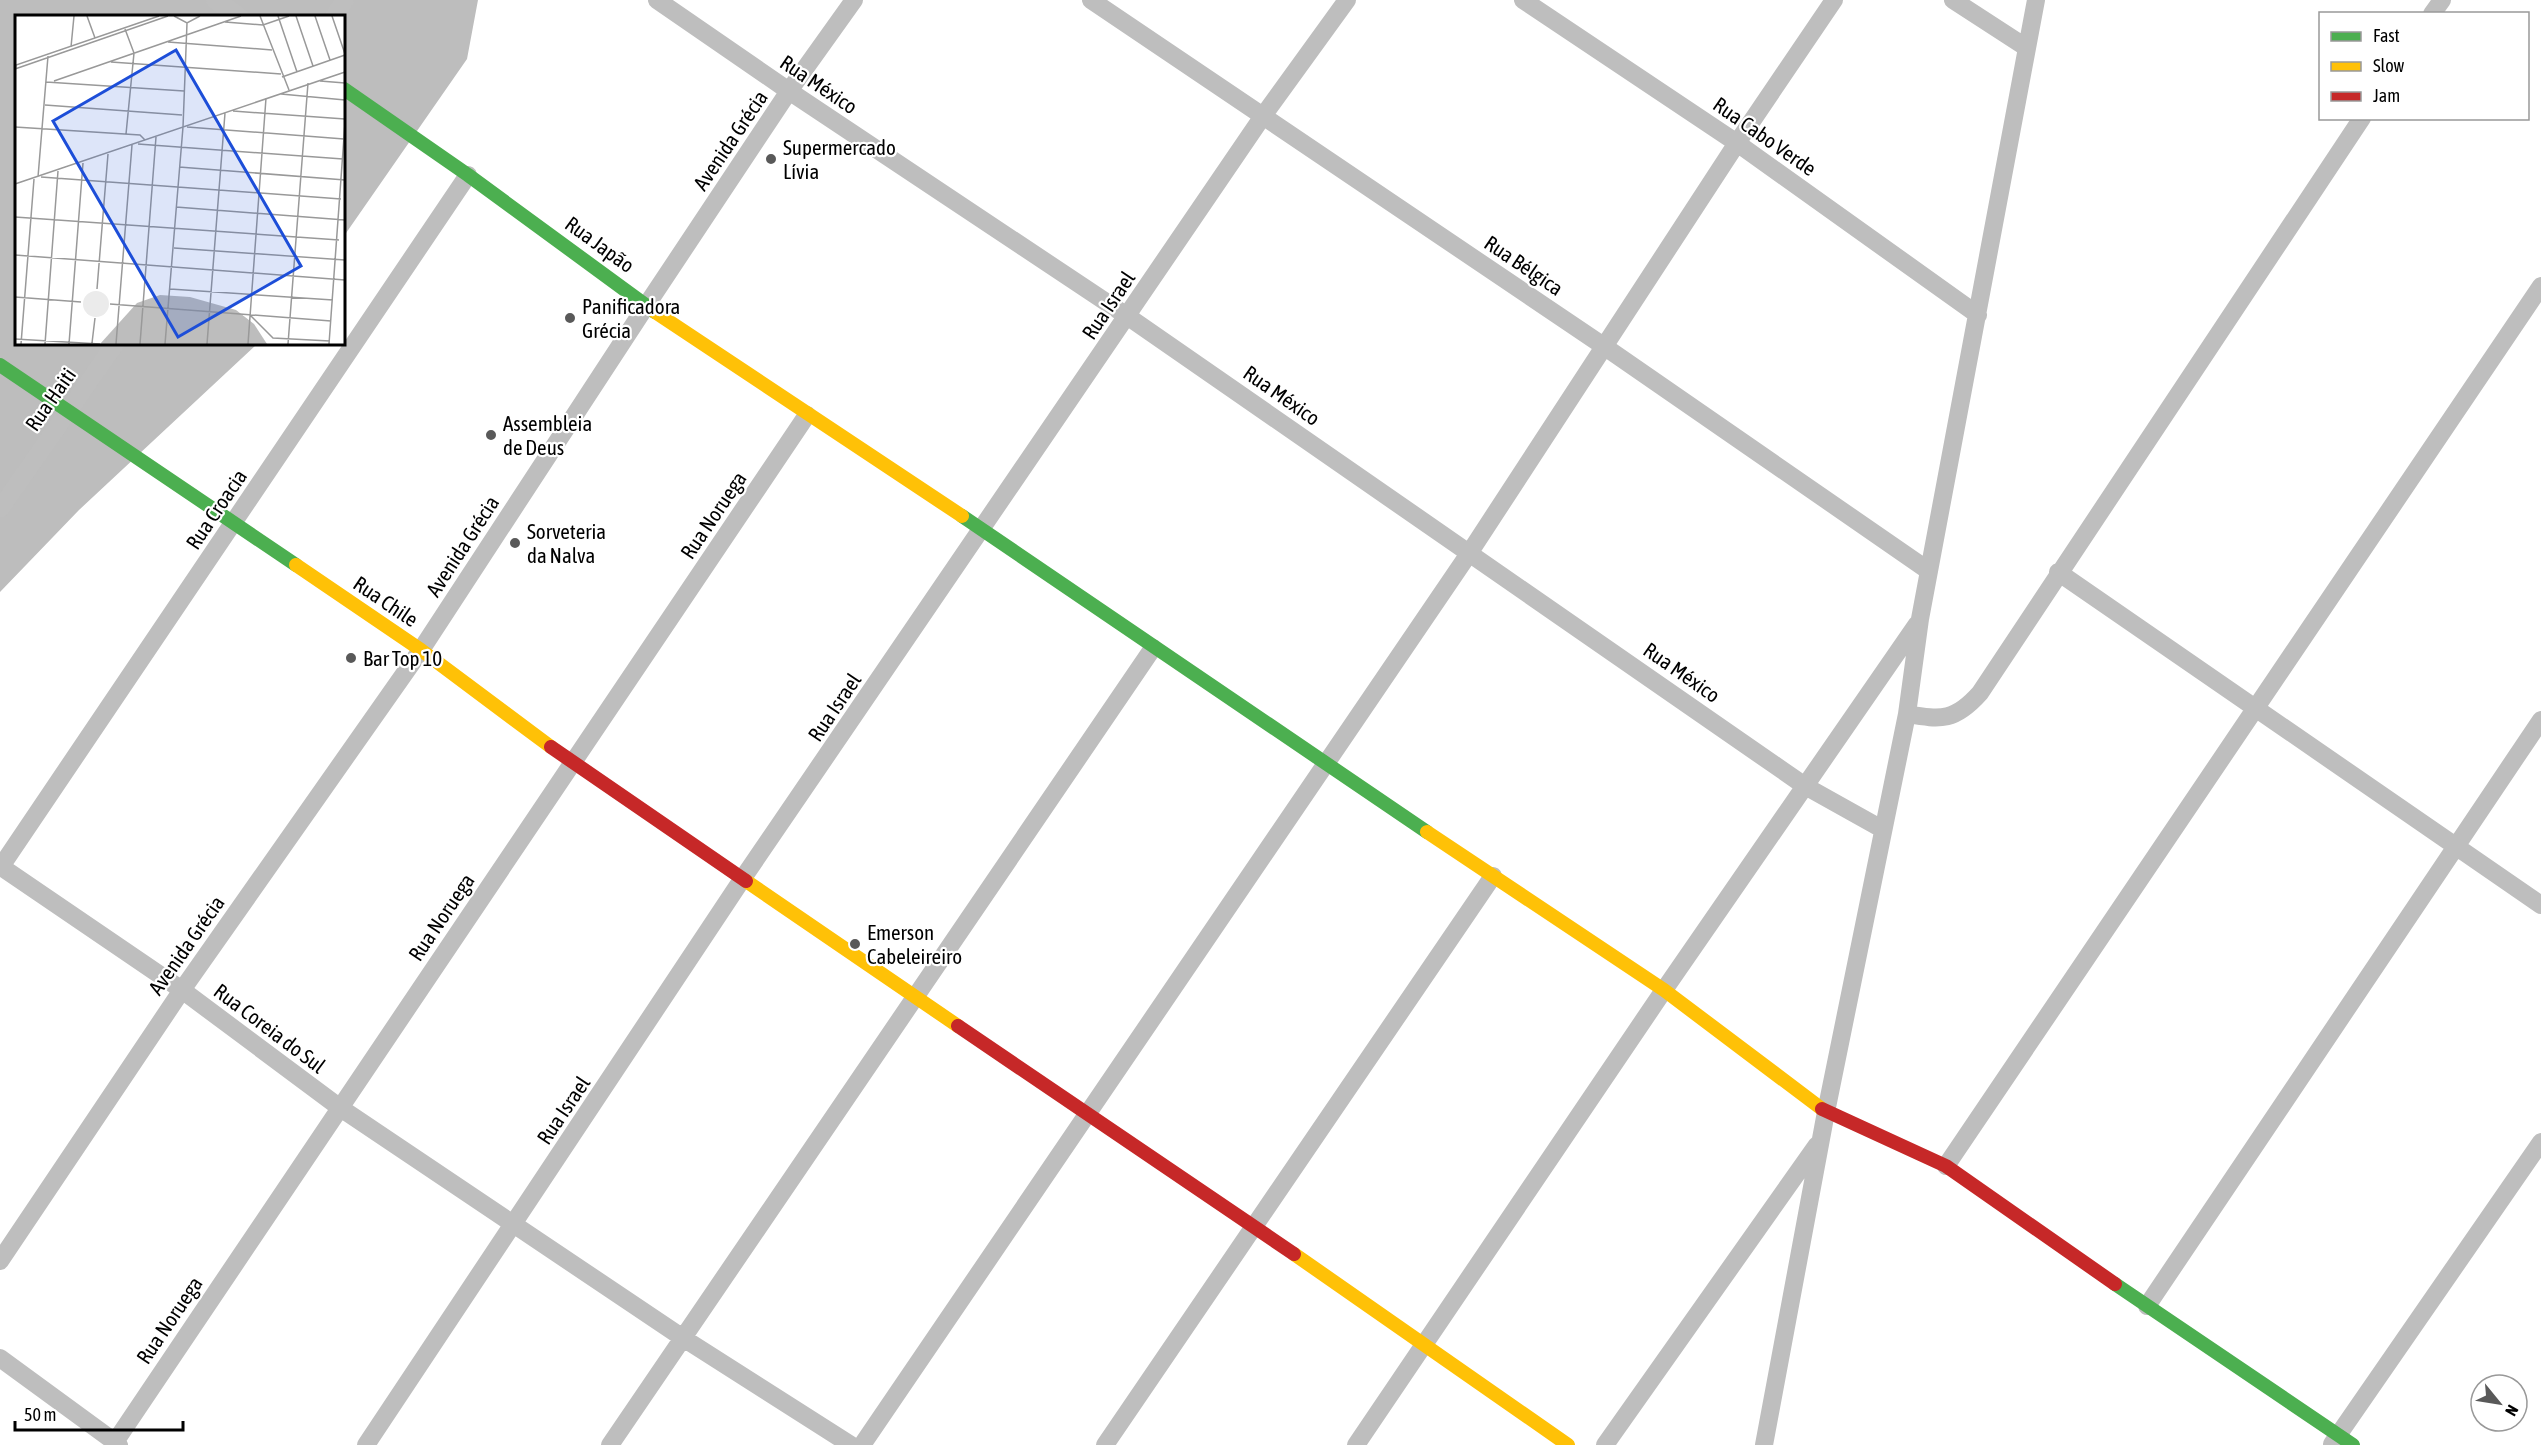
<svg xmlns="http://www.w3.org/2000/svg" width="2541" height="1445" viewBox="0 0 2541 1445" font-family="'Asap Condensed',sans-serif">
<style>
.water{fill:#bdbdbd}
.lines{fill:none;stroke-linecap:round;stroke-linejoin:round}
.street{stroke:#bebebe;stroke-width:18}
.fast{stroke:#4caf50;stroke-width:14}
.slow{stroke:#ffc107;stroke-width:14}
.jam{stroke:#c62828;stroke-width:14}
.poi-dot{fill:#595959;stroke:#fff;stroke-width:2}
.labels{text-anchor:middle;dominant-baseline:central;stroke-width:4.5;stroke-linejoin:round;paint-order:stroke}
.street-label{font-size:21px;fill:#000;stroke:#fff}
.poi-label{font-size:21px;fill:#000;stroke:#fff;text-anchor:start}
.inset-road{fill:none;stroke:#999;stroke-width:1.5}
.view{fill:#1d4ed8;fill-opacity:0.15;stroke:#1d4ed8;stroke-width:3}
.inset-edge{fill:none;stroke:#000;stroke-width:3}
</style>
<rect width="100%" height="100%" fill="#fff"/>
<!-- water -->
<path class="water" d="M0 0H478L467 59 344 236V16H16V344H257L79 510 0 592Z"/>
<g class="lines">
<!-- street -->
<path class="street" d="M215 0 239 16
M657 0 789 91 1127 316 1805 786 1882 829
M1091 0 1605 347 1929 571
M1523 0 1737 143 1978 315
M1953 0 2027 48
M2432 14 2442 0
M334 16 345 0
M0 509 115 344
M2058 572 2541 905
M1907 714C1942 720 1955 721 1980 693L2362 118
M0 866 182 990 339 1107 683 1338 851 1445
M0 868 468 175
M1946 1166 2541 286
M0 1261 182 990 421 650 646 306 789 91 854 0
M2147 1306 2541 720
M0 1358 119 1445
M2332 1444 2541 1142
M113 1445 807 415
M366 1445 743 878 1263 116 1347 0
M610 1445 1153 648
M862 1445 1470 552 1737 143 1834 0
M1105 1445 1493 876
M1356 1445 1664 990 1917 624
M1605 1445 1817 1145
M1764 1445 1826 1112 1907 714 1920 619 2036 0"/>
<!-- fast -->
<path class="fast" d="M344 89 468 175 655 312
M0 365 296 565
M962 516 1427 832
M2115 1284 2353 1445"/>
<!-- slow -->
<path class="slow" d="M655 312 962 516
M296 565 421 650 551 747
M1427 832 1664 990 1822 1109
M746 881 958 1026
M1294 1254 1568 1445"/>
<!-- jam -->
<path class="jam" d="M551 747 746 881
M958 1026 1294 1254
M1822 1109 1946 1166 2115 1284"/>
</g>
<!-- markers -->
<g class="poi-dot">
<circle cx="771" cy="159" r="6"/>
<circle cx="570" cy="318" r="6"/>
<circle cx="491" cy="435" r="6"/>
<circle cx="515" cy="543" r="6"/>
<circle cx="351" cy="658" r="6"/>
<circle cx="855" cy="944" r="6"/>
</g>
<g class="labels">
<!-- street labels -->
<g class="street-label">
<text transform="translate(819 84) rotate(34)">Rua México</text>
<text transform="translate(1765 136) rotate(35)">Rua Cabo Verde</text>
<text transform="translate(730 140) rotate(-56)">Avenida Grécia</text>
<text transform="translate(600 244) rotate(36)">Rua Japão</text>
<text transform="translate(1524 265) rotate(34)">Rua Bélgica</text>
<text transform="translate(1108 305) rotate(-56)">Rua Israel</text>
<text transform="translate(1282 395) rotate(35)">Rua México</text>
<text transform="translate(50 399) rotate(-55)">Rua Haiti</text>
<text transform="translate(216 509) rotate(-56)">Rua Croacia</text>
<text transform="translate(713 515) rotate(-56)">Rua Noruega</text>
<text transform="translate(462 546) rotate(-57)">Avenida Grécia</text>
<text transform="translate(386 601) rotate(34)">Rua Chile</text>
<text transform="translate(1682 672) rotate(35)">Rua México</text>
<text transform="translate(834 707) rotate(-56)">Rua Israel</text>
<text transform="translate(441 917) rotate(-56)">Rua Noruega</text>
<text transform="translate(186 945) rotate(-55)">Avenida Grécia</text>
<text transform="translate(270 1028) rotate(37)">Rua Coreia do Sul</text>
<text transform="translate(563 1110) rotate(-56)">Rua Israel</text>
<text transform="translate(169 1320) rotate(-56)">Rua Noruega</text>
</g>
<!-- poi labels -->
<g class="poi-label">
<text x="783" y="147">Supermercado<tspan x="783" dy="24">Lívia</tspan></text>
<text x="582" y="306">Panificadora<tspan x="582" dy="24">Grécia</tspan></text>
<text x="503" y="423">Assembleia<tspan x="503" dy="24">de Deus</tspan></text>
<text x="527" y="531">Sorveteria<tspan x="527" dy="24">da Nalva</tspan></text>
<text x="363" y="658">Bar Top 10</text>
<text x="867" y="932">Emerson<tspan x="867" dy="24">Cabeleireiro</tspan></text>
</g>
</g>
<!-- overview -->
<g transform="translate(15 15)">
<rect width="330" height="330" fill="#fff"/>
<path d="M68 289a13 13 0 1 1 26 0a13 13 0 1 1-26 0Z" fill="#ebebeb"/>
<path d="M145 280 175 282 221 295 239 309 252 329H85L122 288Z" fill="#bdbdbd"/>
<path class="inset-road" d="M72 1 80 23M159 1 172 8 185 1M245 1 274 75M263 1 282 57M281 1 298 51M300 1 315 45M317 1 330 39M210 7 248 10 274 1M110 14 119 38 111 119M153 27 257 35M56 32 59 1M96 47 266 59M0 54 153 1M0 56 1 50 144 1M267 62 330 40M39 66 226 1M305 66 330 68M31 67 169 76M266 79 330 85M30 90 167 100M218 96 330 104M0 112 125 120 130 125M172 112 329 124M123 129 328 144M164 152 330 165M23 162 33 41M26 162 326 184M0 169 330 57M161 192 330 205M0 202 324 225M159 233 330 245M0 240 330 265M82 274 93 139M155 274 318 285M0 282 66 287M95 289 316 306M235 300 258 323 315 326M0 324 85 329M77 328 80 303M6 329 19 164M30 329 43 156M54 329 68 148M101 329 117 130M125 329 141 122M150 329 168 112 172 8M192 329 210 98M233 329 251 83M273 329 293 68M314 329 330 108"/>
<path class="view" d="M161 35 286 251 163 322 38 106Z"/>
<rect width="330" height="330" class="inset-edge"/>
</g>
<!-- legend -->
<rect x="2319" y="12" width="210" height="108" fill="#ffffff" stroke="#999999" stroke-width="1.5"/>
<rect x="2331" y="32" width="30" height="9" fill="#4caf50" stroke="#999999" stroke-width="1.5"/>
<text x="2373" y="42" font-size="18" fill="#000000">Fast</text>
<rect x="2331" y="62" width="30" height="9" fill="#ffc107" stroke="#999999" stroke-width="1.5"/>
<text x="2373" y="72" font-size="18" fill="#000000">Slow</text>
<rect x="2331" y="92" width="30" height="9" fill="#c62828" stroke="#999999" stroke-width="1.5"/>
<text x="2373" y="102" font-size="18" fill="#000000">Jam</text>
<!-- north arrow -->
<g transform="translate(2499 1403) rotate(120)"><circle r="28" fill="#ffffff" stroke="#999999" stroke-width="1.5"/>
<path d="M0-4.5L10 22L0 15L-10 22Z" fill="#595959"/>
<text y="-9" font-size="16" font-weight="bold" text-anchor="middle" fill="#000000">N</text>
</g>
<!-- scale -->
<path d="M15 1421v9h168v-9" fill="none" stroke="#000000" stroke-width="3"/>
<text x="24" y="1421" font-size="18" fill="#000000" stroke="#ffffff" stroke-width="4.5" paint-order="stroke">50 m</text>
</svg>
